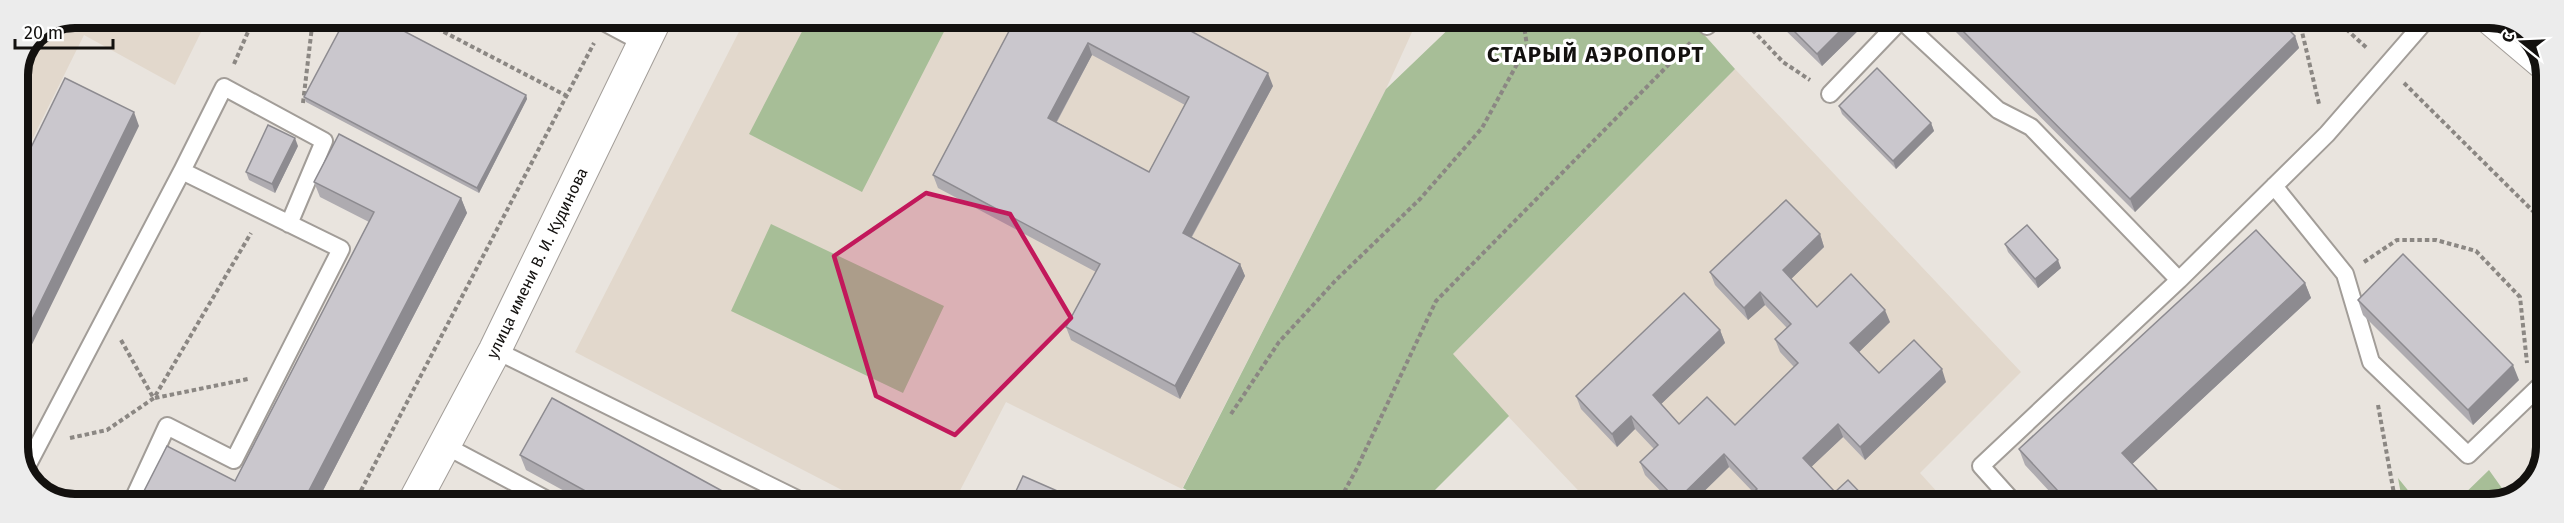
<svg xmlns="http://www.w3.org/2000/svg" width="2564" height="523" viewBox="0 0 2564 523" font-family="'Fira Sans',sans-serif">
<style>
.built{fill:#e2d8cc}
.green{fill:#a7be97}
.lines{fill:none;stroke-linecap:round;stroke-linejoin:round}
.service-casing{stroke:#a29d98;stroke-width:20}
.minor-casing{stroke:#a29d98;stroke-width:34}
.path{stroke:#8b8783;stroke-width:4;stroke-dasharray:4.5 3;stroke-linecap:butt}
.service{stroke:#fff;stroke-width:16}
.minor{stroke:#fff;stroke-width:32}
.wall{fill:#aeabb0;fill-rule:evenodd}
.shaded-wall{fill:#8d8b90}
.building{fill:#cac7cd;stroke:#8d8b90;stroke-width:1.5;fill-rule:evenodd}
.marked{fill:#c2185b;fill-opacity:0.2;stroke:#c2185b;stroke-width:4.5;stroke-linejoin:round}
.labels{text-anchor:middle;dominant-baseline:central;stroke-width:6;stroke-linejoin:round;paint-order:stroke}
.street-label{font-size:16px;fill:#13110f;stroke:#fff}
.district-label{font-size:22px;font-weight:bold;letter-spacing:1.5px;fill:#13110f;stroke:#fff}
.rim{fill:none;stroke:#13110f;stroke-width:8}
</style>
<rect width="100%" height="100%" fill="#e9e4de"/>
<!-- built -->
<path class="built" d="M75 18H208L175 85 84 35 18 168V75L35 34Z
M746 18 1418 19 1386 89 1182 489 1006 402 953 504H869L575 352Z
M1735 69 2021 372 1920 473 1949 505H1592L1451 356Z"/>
<!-- green -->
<path class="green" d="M809 18H951L862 192 749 134Z
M1459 19H1690L1735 69 1453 354 1509 416 1420 505 1212 504 1183 488 1386 89Z
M771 224 944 306 903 393 731 311Z
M2489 470 2509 498 2489 505H2453Z
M2398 478 2420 505H2403Z"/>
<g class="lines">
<defs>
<path id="service" d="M596 18 643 43
M1707 26 1715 19
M1830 94 1901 20 1998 110 2031 127 2179 280
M182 171 224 87 324 141 289 224
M2274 186 2345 274 2371 362 2468 455 2545 381
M495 350 807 504
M444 445 555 504
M25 470 182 171 341 249 234 460 167 426 131 504
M2016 505 1981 466 2179 280 2327 134 2427 19"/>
<path id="minor" d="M2491 19 2543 63
M413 504 495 350 656 18"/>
</defs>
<!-- service casing -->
<use href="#service" class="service-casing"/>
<!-- minor casing -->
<use href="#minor" class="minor-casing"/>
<!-- path -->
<path class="path" d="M417 18 567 96
M1742 19 1783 62 1810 80
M2299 19 2319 104
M2335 19 2368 49
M234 64 254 18
M2404 83 2545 223
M303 103 313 18
M2364 262 2397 240H2436L2476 251 2520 297 2527 363
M121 340 154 399
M155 398 248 379
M2378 405 2396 505
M1231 414 1279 342 1336 280 1420 199 1482 128 1527 46 1523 19
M70 438 107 430 154 398 251 233
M354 504 594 43
M1337 505 1356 470 1436 301 1691 42"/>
<!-- service -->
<use href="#service" class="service"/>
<!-- minor -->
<use href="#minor" class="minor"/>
</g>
<!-- wall -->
<path class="wall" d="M1016 18 1273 86 1192 237 1240 264 1245 276 1180 399 1071 340 1066 327 1096 272 938 188 933 175ZM1092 55 1185 105 1149 172 1057 122Z
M1774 19H1870L1822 66Z
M1943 19H2278L2295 36 2299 48 2135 212Z
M526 95 527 99 479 193 306 102 304 97Z
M1839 106 1931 123 1934 131 1896 169 1842 114Z
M298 146 275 193 249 180 246 172Z
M314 182 461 198 467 213 316 504H143L141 497 235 481 369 222 320 197Z
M1820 234 1824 247 1791 279 1817 307 1890 322 1859 352 1879 373 1946 382 1865 460 1843 437 1811 467 1835 492 1872 505 1753 492 1729 467 1690 505H1674L1645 475 1640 462 1654 449 1635 429 1617 447 1581 409 1576 396 1720 330 1725 343 1661 404 1679 424 1735 425 1794 367 1780 352 1775 339 1787 328 1765 305 1748 320 1715 285 1710 272Z
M2005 244 2061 268 2038 288 2008 252Z
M2305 283 2311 298 2132 464 2171 505H2062L2025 465 2019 449Z
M2358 300 2519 380 2473 425 2363 315Z
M520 455 746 504H588L526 470Z"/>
<!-- shaded-wall -->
<path class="shaded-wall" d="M1852 19H1870L1822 66 1817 54Z
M2295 36 2299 48 2135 212 2130 199Z
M1088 43 1092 55 1052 130 1048 118Z
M1268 73 1273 86 1187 245 1183 233Z
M526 95 527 99 479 193 477 188Z
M134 112 139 126 18 373V348Z
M1931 123 1934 131 1896 169 1893 161Z
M295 138 298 146 275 193 272 184Z
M461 198 467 213 316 504H302Z
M1820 234 1824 247 1787 283 1783 270Z
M2058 260 2061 268 2038 288 2035 279Z
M1240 264 1245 276 1180 399 1175 386Z
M2305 283 2311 298 2128 468 2122 453Z
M1760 292 1765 305 1748 320 1744 308Z
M1885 310 1890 322 1855 356 1850 343Z
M1720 330 1725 343 1657 408 1653 395Z
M2513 365 2519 380 2473 425 2468 410Z
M1942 369 1946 382 1865 460 1860 447Z
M1631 416 1635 429 1617 447 1612 434Z
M1838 424 1843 437 1807 471 1803 458Z
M1724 454 1729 467 1690 505H1678L1677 500Z"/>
<!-- building -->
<path class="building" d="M346 18H379L526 95 477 188 304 97Z
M1016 18H1167L1268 73 1183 233 1240 264 1175 386 1066 327 1100 264 933 175ZM1088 43 1189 97 1149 172 1048 118Z
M1782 19H1852L1817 54Z
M1951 19H2278L2295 36 2130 199Z
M1877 68 1931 123 1893 161 1839 106Z
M65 78 134 112 18 348V174Z
M268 125 295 138 272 184 246 172Z
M339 134 461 198 302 504H154L141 497 167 446 235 481 374 212 314 182Z
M1786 200 1820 234 1783 270 1817 307 1851 274 1885 310 1850 343 1879 373 1914 340 1942 369 1860 447 1838 424 1803 458 1835 492 1848 480 1872 505H1740L1757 489 1724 454 1677 500 1640 462 1658 445 1631 416 1612 434 1576 396 1684 293 1720 330 1653 395 1679 424 1707 397 1735 425 1798 363 1775 339 1791 324 1760 292 1744 308 1710 272Z
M2027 225 2058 260 2035 279 2005 244Z
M2256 230 2305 283 2122 453 2171 505H2071L2019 449Z
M2403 254 2513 365 2468 410 2358 300Z
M552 398 746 504H609L520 455Z
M1023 476 1087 504H1010Z
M1434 493 1446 505H1423Z"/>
<!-- marked area -->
<path class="marked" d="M926 193 1010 214 1071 318 955 435 876 396 834 256Z"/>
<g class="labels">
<!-- street labels -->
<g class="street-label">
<text transform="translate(537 263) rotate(-64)">улица имени В. И. Кудинова</text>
</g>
<!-- district labels -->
<g class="district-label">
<text x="1596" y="54">СТАРЫЙ АЭРОПОРТ</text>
</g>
</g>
<!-- crop -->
<path d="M0 0H2564V523H0ZM75 28H2489A47 47 0 0 1 2536 75V447A47 47 0 0 1 2489 494H75A47 47 0 0 1 28 447V75A47 47 0 0 1 75 28Z" fill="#ececec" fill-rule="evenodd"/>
<path class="rim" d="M75 28H2489A47 47 0 0 1 2536 75V447A47 47 0 0 1 2489 494H75A47 47 0 0 1 28 447V75A47 47 0 0 1 75 28Z"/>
<!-- north arrow -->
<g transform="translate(2522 42) rotate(288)" stroke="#ffffff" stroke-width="4.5" paint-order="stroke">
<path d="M0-4.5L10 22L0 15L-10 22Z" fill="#13110f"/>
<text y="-9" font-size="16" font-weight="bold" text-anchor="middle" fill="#13110f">С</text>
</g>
<!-- scale -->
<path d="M15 39v9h98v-9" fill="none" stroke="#13110f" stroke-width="3"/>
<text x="24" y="39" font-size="18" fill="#13110f" stroke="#ffffff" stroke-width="4.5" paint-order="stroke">20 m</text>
</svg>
